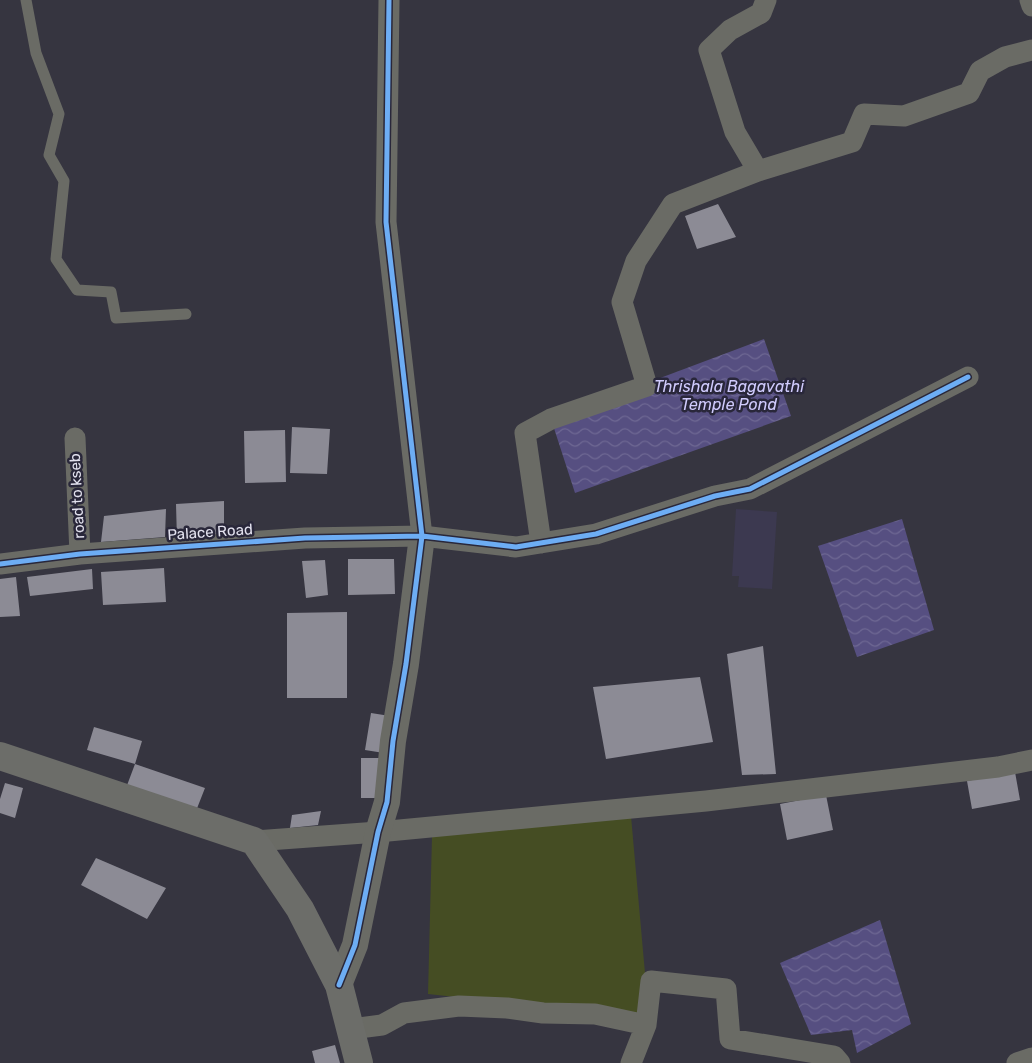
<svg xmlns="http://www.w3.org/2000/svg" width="1032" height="1063" viewBox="0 0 1032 1063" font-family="Rubik,sans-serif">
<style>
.built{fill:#3c3950}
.garden{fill:#454d23}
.water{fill:url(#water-waves)}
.building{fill:#8c8b95}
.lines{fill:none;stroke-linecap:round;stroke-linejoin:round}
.service{stroke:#6a6b65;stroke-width:11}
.minor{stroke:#6a6b65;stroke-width:21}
.tertiary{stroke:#6a6b65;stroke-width:26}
.secondary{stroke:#6c6d69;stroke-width:28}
.cycleway-casing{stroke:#29273a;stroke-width:8}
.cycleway{stroke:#6dadf4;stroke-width:5}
.labels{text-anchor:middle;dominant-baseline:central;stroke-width:5;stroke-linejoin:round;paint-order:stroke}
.street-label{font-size:15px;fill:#e2e1ee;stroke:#29273a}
.water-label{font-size:16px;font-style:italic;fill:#d0cbfd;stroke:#29273a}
</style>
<defs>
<pattern id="water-waves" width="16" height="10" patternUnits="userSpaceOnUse" patternTransform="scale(1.25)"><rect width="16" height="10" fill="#564f81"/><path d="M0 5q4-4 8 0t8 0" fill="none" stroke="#6e6893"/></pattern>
</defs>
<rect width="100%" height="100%" fill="#363540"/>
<!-- built -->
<path class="built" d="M736 509 777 512 772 589 738 587 739 576H732Z"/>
<!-- garden -->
<path class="garden" d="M631 816 649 1018 428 994 432 836Z"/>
<!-- water -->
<path class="water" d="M764 339 791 416 575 493 551 419Z
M902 519 934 630 857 657 818 546Z
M880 920 911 1024 857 1053 852 1030 811 1035 780 963Z"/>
<!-- building -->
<path class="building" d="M718 204 736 237 697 249 685 216Z
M292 427 330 429 327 474 290 473Z
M285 430 286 482 245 483 244 431Z
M224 501V537L177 540 176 504Z
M166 509 165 537 101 542 104 516Z
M348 559H394L395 594 348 595Z
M325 560 328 595 306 598 302 561Z
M164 568 166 602 103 605 101 572Z
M92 569 93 589 30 596 27 577Z
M16 577 20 616 0 617V579Z
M347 612V698H287V613Z
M763 646 776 774 742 775 727 654Z
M700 677 713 742 606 759 593 687Z
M371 713 390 716 384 753 365 750Z
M94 727 142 741 135 764 205 788 194 816 126 788 135 764 87 750Z
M361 758H385L384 798H361Z
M1015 772 1020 800 972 809 967 781Z
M5 783 23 788 15 818 0 813V799Z
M826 795 833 830 787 840 780 804Z
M321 811 318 825 290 828 292 815Z
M96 858 166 888 147 919 81 885Z
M335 1045 340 1063H315L312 1051Z"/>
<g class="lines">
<!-- service -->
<path class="service" d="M26 0 36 53 59 114 49 155 64 181 56 259 77 290 111 292 116 318 186 314"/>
<!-- minor -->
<path class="minor" d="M389 0 386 222 422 536
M1030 0 1032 6
M758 171 735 132 709 50 730 30 761 13 766 0
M75 438 80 554
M541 543 525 433 551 419 647 386 622 302 636 261 673 204 758 171 852 142 864 114 904 116 969 93 980 71 1005 57 1032 50
M0 564 80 554 305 538 422 536 516 547 596 534 715 496 750 489 968 377
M254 841 378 832 706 801 998 767 1032 760
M646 1025 651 981 726 989 730 1039 834 1056 840 1063
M351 1029 382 1025 404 1013 459 1006 507 1008 543 1013 595 1014 646 1025 631 1063
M1017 1063 1032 1058"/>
<!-- tertiary -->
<path class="tertiary" d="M339 985 355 945 378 832 387 802 393 741 406 664 422 536"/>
<!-- secondary -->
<path class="secondary" d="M0 756 254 841 300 909 339 985 359 1063"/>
<defs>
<path id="cycleway" d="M0 564 80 554 305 538 422 536 516 547 596 534 715 496 750 489 968 377
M339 985 355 945 378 832 387 802 393 741 406 664 422 536 386 222 389 0"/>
</defs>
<!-- cycleway casing -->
<use href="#cycleway" class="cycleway-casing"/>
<!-- cycleway -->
<use href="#cycleway" class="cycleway"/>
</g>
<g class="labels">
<!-- street labels -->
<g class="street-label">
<text transform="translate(77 496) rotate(-93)">road to kseb</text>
<text transform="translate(210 532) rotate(-4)">Palace Road</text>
</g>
<!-- water labels -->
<g class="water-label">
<text x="729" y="386">Thrishala Bagavathi<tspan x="729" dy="18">Temple Pond</tspan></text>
</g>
</g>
</svg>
